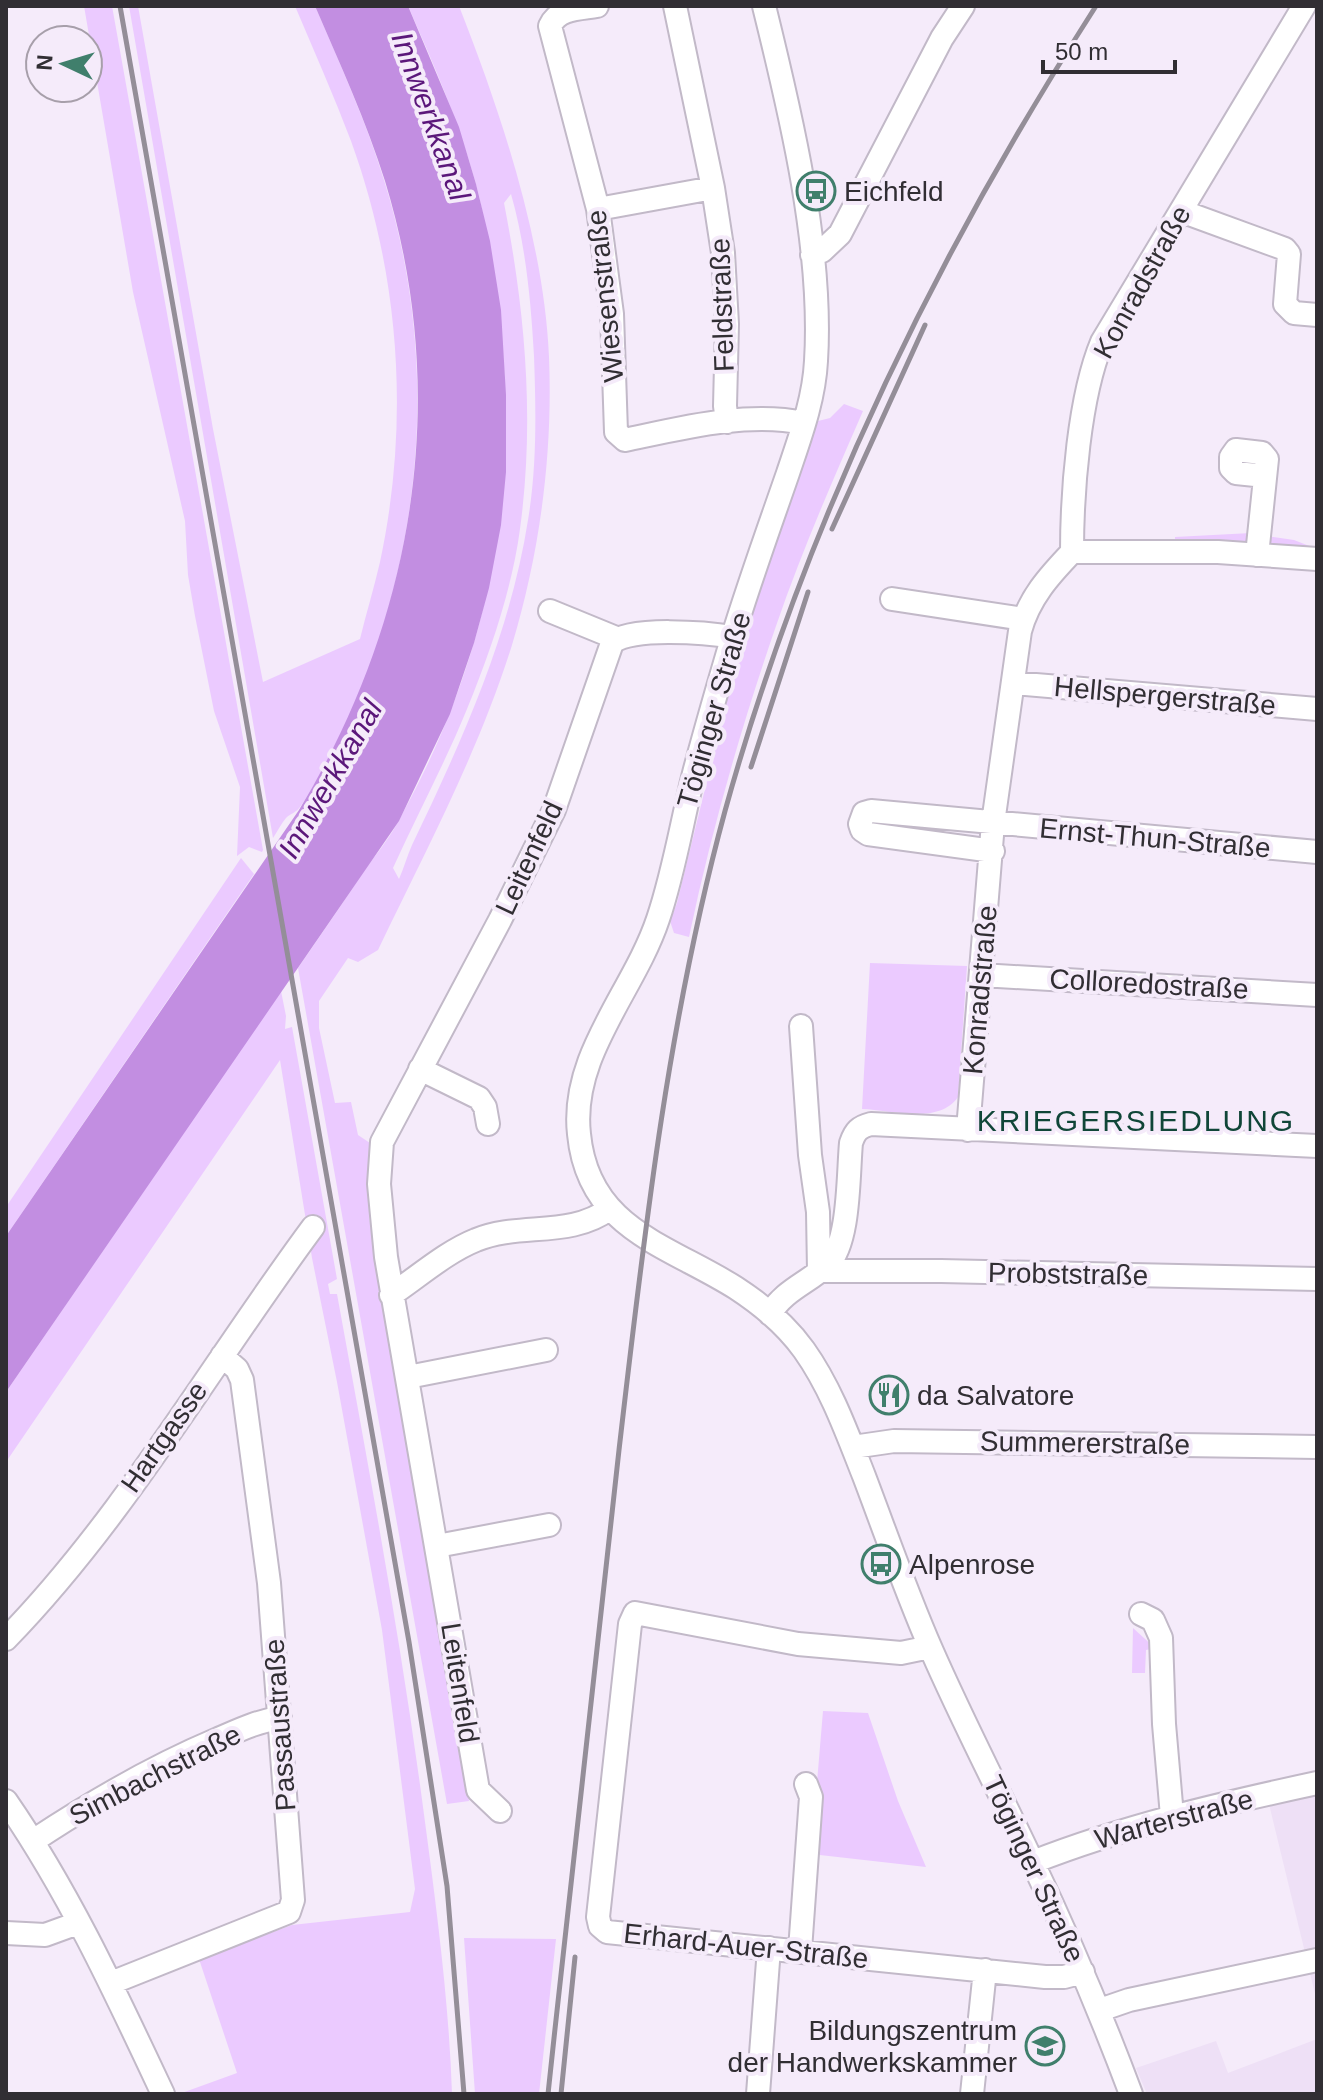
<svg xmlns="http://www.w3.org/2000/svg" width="1323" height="2100" viewBox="0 0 1323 2100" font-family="Helvetica,sans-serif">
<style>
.built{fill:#eee0f6}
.green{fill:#ebcaff;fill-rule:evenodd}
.water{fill:#c28ee1}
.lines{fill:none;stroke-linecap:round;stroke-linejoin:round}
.minor-casing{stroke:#c2b9c8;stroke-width:26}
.minor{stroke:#fff;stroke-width:22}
.rail{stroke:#948e98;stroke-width:5}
.labels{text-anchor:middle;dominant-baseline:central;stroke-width:8;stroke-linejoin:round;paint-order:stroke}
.poi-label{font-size:28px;fill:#312e33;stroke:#f5ebfa;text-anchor:start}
.street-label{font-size:28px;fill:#312e33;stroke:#f5ebfa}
.water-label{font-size:30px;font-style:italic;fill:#5b177a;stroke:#f5ebfa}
.neighbourhood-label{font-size:30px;letter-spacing:2px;fill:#104638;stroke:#f5ebfa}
</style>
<rect width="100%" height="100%" fill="#f5ebfa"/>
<!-- built -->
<path class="built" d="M1316 1793 1317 1797V2002L1269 1804Z
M1317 2039V2094H1147L1136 2068 1216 2041 1228 2073Z"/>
<!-- green -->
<path class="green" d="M84 6H112L263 850 262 852 249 847 237 856 240 787 214 711 195 616 188 575 185 521 133 292Z
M129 6H138L213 429 263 682 360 639C366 614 374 588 380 562 410 422 400 276 351 141 334 96 314 51 295 6H315C340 64 366 121 384 180 446 379 420 595 319 776 313 786 307 798 300 807 297 812 290 814 286 818 281 824 277 832 273 838Z
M408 6H459C501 113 544 241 549 357 553 454 540 552 512 645 479 751 426 850 378 950L358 962 348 958 319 1001V1028L335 1103 351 1102 358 1135 370 1143 367 1187 370 1223 441 1619 469 1801 447 1804 298 968C321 935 344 901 366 868 378 852 391 836 400 818 499 640 528 451 489 252 485 228 482 204 475 181 458 120 433 63 408 6ZM511 194C526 246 531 303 534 356 536 410 537 467 528 520 510 635 462 741 412 845 407 856 404 868 399 879L393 868C417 815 445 763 467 709 490 653 512 589 520 529 535 419 525 310 504 203Z
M844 404 863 411C832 482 801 553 776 626 741 727 711 832 689 937L674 933 670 921 677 903 730 687 766 571 818 421 830 418Z
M1251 533 1248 542 1243 545 1175 543V537Z
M1266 536 1294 540 1317 549 1271 547Z
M241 858 254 874 6 1236V1207Z
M870 963 967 966 958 1097C939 1125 891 1110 862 1109Z
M281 991 286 1016 285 1029 292 1027 337 1279 328 1284 330 1294H337C369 1470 402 1645 425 1822 437 1912 449 2003 452 2094H179L237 2073 199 1959 292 1925 410 1912 415 1889 382 1630 337 1382 312 1258 280 1060 6 1462V1392Z
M1133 1628 1155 1648 1146 1650 1145 1673H1132Z
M823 1711 868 1713 898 1801 926 1867 811 1854Z
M464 1938 556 1939 539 2094H475Z"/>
<!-- water -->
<path class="water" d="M315 6H408L459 127 476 184 490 241 501 310 506 395V472L501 525 489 588 474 643 450 714 399 821 6 1392V1236L299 810C415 618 451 397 385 181 366 121 340 64 315 6Z"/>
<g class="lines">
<defs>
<path id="minor" d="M597 6C579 9 558 8 550 26L598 209 612 314 616 432 625 440C682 428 747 411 804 423
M675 6 713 188 723 253 727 324 725 406 727 422
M764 6C791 115 823 249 816 361 814 400 800 437 788 473 769 528 749 583 732 639 719 683 706 728 694 773 682 821 674 872 658 919 634 991 570 1055 579 1134 588 1229 668 1245 736 1288 762 1305 786 1325 804 1350 831 1388 847 1433 864 1476 886 1534 906 1592 931 1649 962 1720 998 1789 1031 1859 1068 1936 1101 2014 1131 2094
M598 209 713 188
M1181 211 1285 249 1289 254 1285 304 1294 313 1317 315
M812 255 822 251 840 234 942 38 963 6
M1072 552H1218L1317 559
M1257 555 1267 459 1262 453 1236 450 1231 457V468L1236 473 1265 476
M892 599 1023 619
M550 611 616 638
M1013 683 1317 709
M993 851 868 834 862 830 860 824 864 813 871 811 1317 852
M981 975 1317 995
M801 1026 810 1155 818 1212 819 1271
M420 1069 479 1098 485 1107 488 1124
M968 1130 993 823 1020 631C1029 598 1049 576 1072 552 1072 492 1079 397 1102 342L1304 6
M819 1271H941L1317 1279
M391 1295C418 1277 446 1252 476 1240 518 1222 571 1238 609 1209
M770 1314C784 1290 808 1283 827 1265 850 1245 848 1174 851 1143 855 1131 859 1127 871 1124L1317 1146
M408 1377 546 1350
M853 1447 894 1441 1317 1447
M437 1546 549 1525
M1141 1614 1153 1620 1161 1638 1164 1724 1172 1816
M6 1639C124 1518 212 1363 313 1227
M930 1647 901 1653 798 1644 635 1613 630 1624 598 1917 600 1926 607 1932 1045 1977H1064L1083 1972
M6 1801C69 1892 116 1994 163 2094
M500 1811 478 1790 386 1257 379 1184 382 1142 500 920 554 810 612 643C629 626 709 633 733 637
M33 1841C92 1802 152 1767 216 1740 237 1731 257 1721 280 1718
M1033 1862C1125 1826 1220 1804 1317 1783
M6 1933 45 1935 78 1923
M800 1950 811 1797 806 1784
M111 1983 289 1912 293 1900 269 1583 242 1380 237 1369 222 1356
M1100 2010 1129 2000 1317 1960
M758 2094 769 1948
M972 2094 985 1970"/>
</defs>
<!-- minor casing -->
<use href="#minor" class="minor-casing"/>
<!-- minor -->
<use href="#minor" class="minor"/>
<!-- rail -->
<path class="rail" d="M120 6 409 1642 447 1886 464 2094
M832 529 925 325
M751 767 808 592
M548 2094C571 1879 595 1664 619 1450 644 1235 668 1020 725 811 805 523 935 256 1096 6
M561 2094 575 1957"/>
</g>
<!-- icons -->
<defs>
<symbol id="bus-ring" viewBox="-11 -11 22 22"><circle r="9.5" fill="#f5ebfa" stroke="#407f6c" stroke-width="1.5"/><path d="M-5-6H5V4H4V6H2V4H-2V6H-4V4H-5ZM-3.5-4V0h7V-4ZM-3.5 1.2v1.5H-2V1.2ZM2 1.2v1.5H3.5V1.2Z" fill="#407f6c"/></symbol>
<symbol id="restaurant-ring" viewBox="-11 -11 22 22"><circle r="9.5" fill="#f5ebfa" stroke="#407f6c" stroke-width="1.5"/><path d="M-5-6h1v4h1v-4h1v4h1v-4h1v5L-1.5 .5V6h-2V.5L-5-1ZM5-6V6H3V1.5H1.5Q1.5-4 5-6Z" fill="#407f6c"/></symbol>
<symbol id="university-ring" viewBox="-11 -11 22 22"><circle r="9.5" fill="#f5ebfa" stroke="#407f6c" stroke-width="1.5"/><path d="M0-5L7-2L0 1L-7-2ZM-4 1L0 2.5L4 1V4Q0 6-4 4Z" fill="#407f6c"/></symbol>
</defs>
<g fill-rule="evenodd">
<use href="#bus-ring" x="794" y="169" width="44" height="44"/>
<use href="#restaurant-ring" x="867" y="1373" width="44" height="44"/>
<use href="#bus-ring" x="859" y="1542" width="44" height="44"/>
<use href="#university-ring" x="1023" y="2024" width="44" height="44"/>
</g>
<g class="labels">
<!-- poi labels -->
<g class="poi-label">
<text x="844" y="191">Eichfeld</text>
<text x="917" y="1395">da Salvatore</text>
<text x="909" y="1564">Alpenrose</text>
<text x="1017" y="2030" text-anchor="end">Bildungszentrum<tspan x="1017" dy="32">der Handwerkskammer</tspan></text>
</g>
<!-- street labels -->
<g class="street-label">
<text transform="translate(1142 282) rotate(-61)">Konradstraße</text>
<text transform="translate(605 296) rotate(-96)">Wiesenstraße</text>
<text transform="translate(722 305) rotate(-92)">Feldstraße</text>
<text transform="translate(1165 696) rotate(5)">Hellspergerstraße</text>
<text transform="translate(714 710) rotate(-74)">Töginger Straße</text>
<text transform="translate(1155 838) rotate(5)">Ernst-Thun-Straße</text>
<text transform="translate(529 858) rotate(-65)">Leitenfeld</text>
<text transform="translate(1149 984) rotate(3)">Colloredostraße</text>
<text transform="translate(980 990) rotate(-85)">Konradstraße</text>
<text transform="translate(1068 1274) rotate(1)">Probststraße</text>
<text transform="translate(164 1437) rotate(-55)">Hartgasse</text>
<text transform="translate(1085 1443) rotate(1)">Summererstraße</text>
<text transform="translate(460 1683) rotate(81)">Leitenfeld</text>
<text transform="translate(280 1725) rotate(-94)">Passaustraße</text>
<text transform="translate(155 1775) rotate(-27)">Simbachstraße</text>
<text transform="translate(1174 1819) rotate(-15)">Warterstraße</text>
<text transform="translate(1034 1869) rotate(65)">Töginger Straße</text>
<text transform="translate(746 1946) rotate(6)">Erhard-Auer-Straße</text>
</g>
<!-- water labels -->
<g class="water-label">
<text transform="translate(431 116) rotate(70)">Innwerkkanal</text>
<text transform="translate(330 779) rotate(-60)">Innwerkkanal</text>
</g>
<!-- neighbourhood labels -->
<g class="neighbourhood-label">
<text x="1136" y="1120">KRIEGERSIEDLUNG</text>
</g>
</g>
<!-- border -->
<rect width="1323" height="2100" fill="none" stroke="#312e33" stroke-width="16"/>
<!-- north arrow -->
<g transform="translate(64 64) rotate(274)"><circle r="38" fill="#f5ebfa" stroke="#a79faa" stroke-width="2"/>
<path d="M0-6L14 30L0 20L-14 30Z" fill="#407f6c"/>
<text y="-12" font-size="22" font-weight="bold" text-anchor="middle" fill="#312e33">N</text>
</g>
<!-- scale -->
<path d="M1043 60v12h132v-12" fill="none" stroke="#312e33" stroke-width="4"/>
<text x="1055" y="60" font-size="24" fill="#312e33" stroke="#f5ebfa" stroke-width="6" paint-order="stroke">50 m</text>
</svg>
